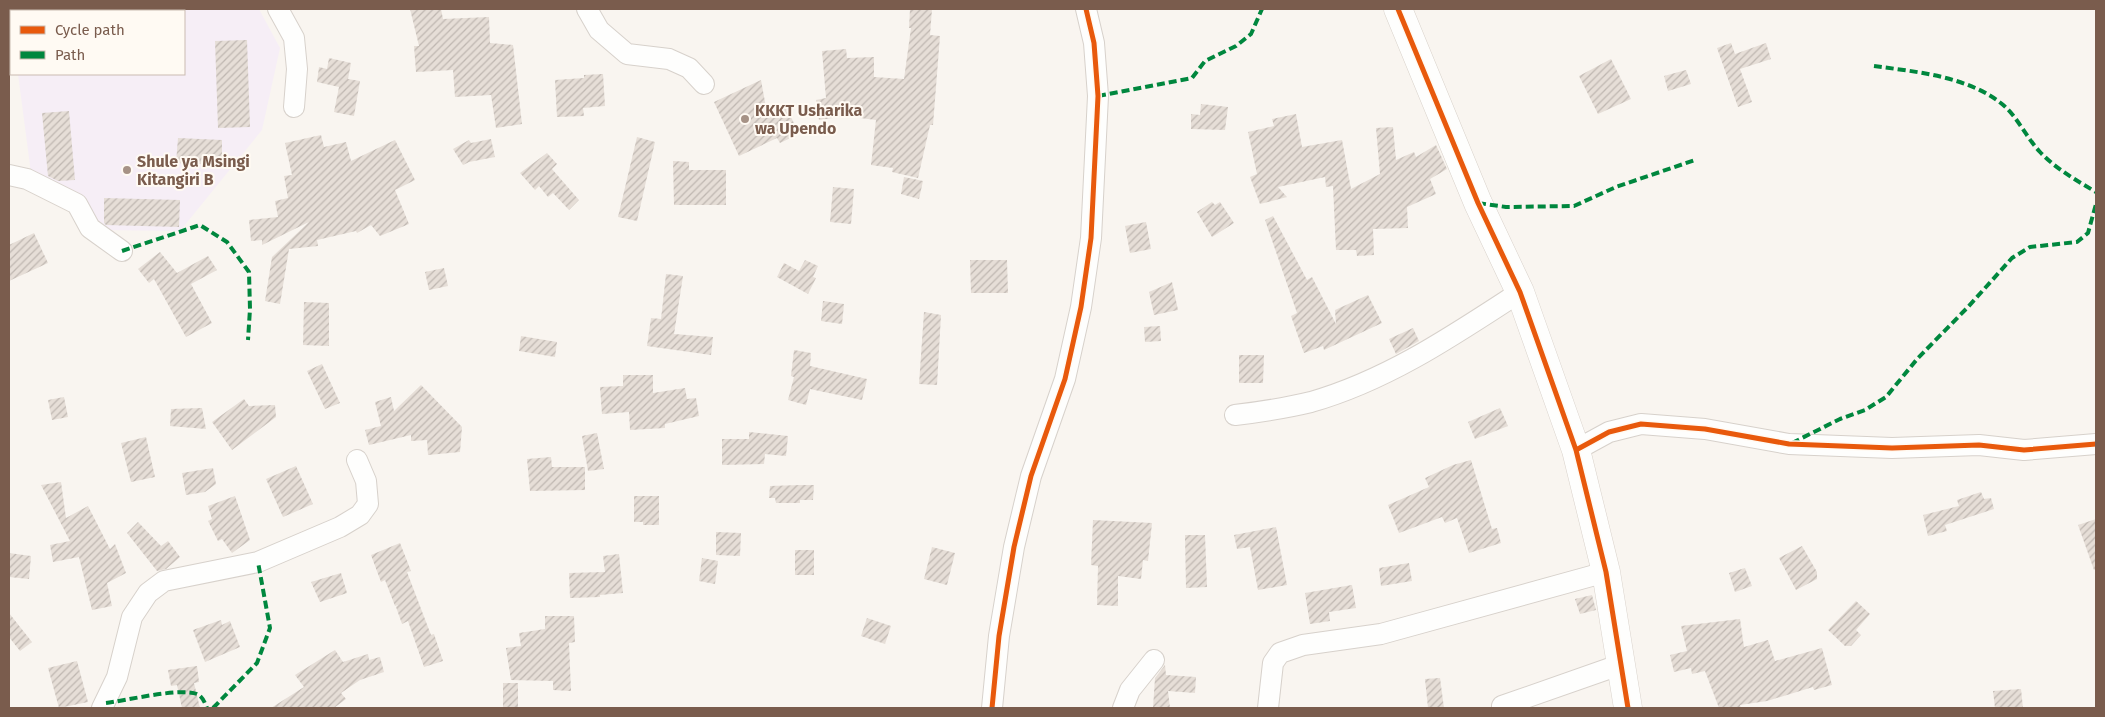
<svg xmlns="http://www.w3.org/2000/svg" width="2105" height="717" viewBox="0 0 2105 717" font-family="'Fira Sans',sans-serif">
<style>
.education{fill:#f6eef6}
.building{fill:url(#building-hatch)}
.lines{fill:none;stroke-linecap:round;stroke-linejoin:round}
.street-casing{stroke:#d7d1cb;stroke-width:22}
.secondary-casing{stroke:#d9d2cb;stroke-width:29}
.street{stroke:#fefefd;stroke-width:20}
.secondary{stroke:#fefefd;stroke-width:28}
.quiet{stroke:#00873e;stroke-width:4;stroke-dasharray:8 4;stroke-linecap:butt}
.cycleway-casing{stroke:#fffaf3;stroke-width:8}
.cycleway{stroke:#e8590c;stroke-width:5}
.poi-dot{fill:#a69286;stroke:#fffaf3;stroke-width:2}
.labels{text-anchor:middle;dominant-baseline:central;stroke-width:4;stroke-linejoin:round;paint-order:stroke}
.poi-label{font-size:16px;font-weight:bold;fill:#7a5c4d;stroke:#fffaf3;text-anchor:start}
</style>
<defs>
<pattern id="building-hatch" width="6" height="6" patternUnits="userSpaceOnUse" patternTransform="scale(1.25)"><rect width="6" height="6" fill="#e6ded7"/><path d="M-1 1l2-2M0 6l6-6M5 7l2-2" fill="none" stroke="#bfb7b1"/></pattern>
</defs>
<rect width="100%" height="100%" fill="#f9f5f0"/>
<!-- education -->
<path class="education" d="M9 9H259L280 48 262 130 180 231 100 230 31 173 18 74H184V11H11V27Z"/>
<!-- building -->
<path class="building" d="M410 9H441L443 19 489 17 490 43 513 45 522 124 496 128 491 95 455 97 453 70 416 72 414 46H419Z
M910 9H932L930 35 940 36 933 125H930L918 178 892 172 893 168 871 165 876 120 860 118V114L819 120 816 100 826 98 822 51 846 49 847 58 874 57V77L904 79 911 28H909Z
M247 40 250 127 218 128 215 41Z
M1731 43 1735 54 1766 43 1771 59 1740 69 1752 102 1738 107 1717 48Z
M329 58 351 63 348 79 360 81 354 116 334 112 339 87 317 82 319 67 327 69Z
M1611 59 1631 99 1598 114 1579 76Z
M1686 70 1691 84 1668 91 1664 76Z
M603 74 605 106 583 108 584 116 557 117 555 80 584 78V75Z
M761 80 767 113 785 104 799 134 780 143 777 138 739 156 714 102Z
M1201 104 1228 107 1225 130 1191 129V114L1200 115Z
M69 111 75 180 58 181 48 176 42 113Z
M1296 114 1302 147 1342 140 1351 189 1380 174 1376 128 1393 127 1396 160 1414 152 1416 157 1436 145 1447 169 1430 179 1436 194 1407 207 1408 228 1373 229 1374 255 1357 256 1356 250H1336L1333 186 1326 187 1325 177 1278 187 1287 197 1260 204 1250 177 1257 174 1248 132 1274 126 1272 119Z
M321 135 324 147 346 142 351 161 395 140 415 180 395 190 409 224 380 236 371 225 357 233 356 231 317 240 318 246 289 249 280 304 265 301 272 257 309 222 262 245V240L251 241 249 220 278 217 275 201 288 198 284 176 292 175 285 143Z
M637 137 655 142 637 221 618 217Z
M178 138 222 140V165L176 163Z
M491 139 495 157 469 162 463 165 453 149 469 140 471 143Z
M547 153 557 164 552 169 579 200 569 210 553 193 548 197 539 186 535 190 520 173Z
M673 161 689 162V170H726V205H674Z
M904 177 923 181 919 199 901 194Z
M833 187 854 189 851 224 830 222Z
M104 198 180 200 179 227 106 225 104 223Z
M1212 202 1215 205 1220 202 1234 223 1212 237 1197 212Z
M1273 216 1307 280 1312 277 1336 324 1335 310 1368 295 1382 323 1324 350 1323 346 1304 353 1291 316 1297 313 1265 220Z
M1146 222 1151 249 1130 253 1125 226Z
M34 233 48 263 9 281V245Z
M160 252 177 273 208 256 217 270 191 284 212 323 186 337 154 279 149 283 138 269Z
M805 260 818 266 813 277 816 278 808 294 777 277 784 263 799 271Z
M970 260H1007L1008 293H971Z
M444 268 448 286 429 290 425 272Z
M666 274 683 276 674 334 713 337 711 355 647 346 651 318 661 319Z
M1172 282 1178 310 1154 315 1149 292Z
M823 301 844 304 842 324 821 321Z
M304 302 329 303V346L303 345Z
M924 312 941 315 937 385 919 384Z
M1160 326 1161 341 1145 342 1144 327Z
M1413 328 1419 341 1396 354 1389 339Z
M521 336 557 342 555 357 519 351Z
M794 350 811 353 810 366 867 379 862 400 810 389 806 405 788 400 794 377 791 376Z
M1239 355H1264L1263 383H1239Z
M322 364 340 403 325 409 307 371Z
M623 375H653V393L685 388 687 399 696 398 699 416 665 424V428L630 430 629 412 602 414 600 387 623 386Z
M421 385 462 427 460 452 428 455 427 440 411 441V435L369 445 365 430 381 426 375 402 391 397 394 411Z
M64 397 68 417 52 420 48 400Z
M244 399 249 406 275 405 276 417 232 450 212 422Z
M202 408 206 429 170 426 171 409Z
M1500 408 1508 426 1475 439 1468 422Z
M749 432 788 436 786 456 765 454 764 464 722 465V439H749Z
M597 433 604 469 588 471 582 436Z
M146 437 155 477 131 482 121 443Z
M551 457 552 467H585V490L530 491 527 459Z
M1471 460 1492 529 1497 528 1501 543 1469 553 1457 518 1445 523 1442 517 1399 533 1388 505 1429 487 1425 478 1453 465Z
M296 466 313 504 283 517 266 479Z
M213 468 216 484 205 492 186 495 182 473Z
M61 482 66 518 88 506 110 549 115 544 126 573 107 583 112 606 92 610 79 557 53 562 50 545 70 541 41 485Z
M800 485H814L813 500H800V503H776L775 498H769L770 486Z
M1981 492 1984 499 1991 498 1994 509 1945 525 1947 531 1928 536 1923 515 1959 506 1957 500Z
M235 496 250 540 232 553 222 539 218 541 208 521 212 519 208 506Z
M634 496H659V525H643V522H634Z
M2096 519V569L2094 570 2078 525Z
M1093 520 1152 523 1148 561 1143 560 1141 579 1118 576V606L1097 605 1098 566 1091 565Z
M138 522 161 546 168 541 180 557 166 569 157 571 127 533Z
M1276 527 1287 585 1258 590 1250 547 1237 549 1234 535Z
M716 532 741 533 740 556 716 555Z
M1185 535H1205L1207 587 1186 588Z
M400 543 411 571 407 572 431 635 434 634 443 661 424 667 408 621 402 624 396 607 398 605 395 606 385 580 381 582 371 555Z
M1802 546 1817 572V579L1796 590 1779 558Z
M932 547 955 553 947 585 924 579Z
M795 550H814V575H795Z
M9 553 31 556 29 579 9 577Z
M619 554 623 593 600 595V597L570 598 569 573 605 572 603 556Z
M702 558 718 561 715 584 699 581Z
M1409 563 1412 581 1381 586 1379 568Z
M1745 568 1752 586 1735 592 1729 573Z
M341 573 347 593 320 602 311 582Z
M1352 585 1356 608 1329 612 1330 621 1310 624 1305 593Z
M1592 595 1596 610 1580 614 1575 599Z
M1856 601 1870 614 1856 630 1861 635 1851 646H1845L1828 630Z
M9 613 32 642 20 651 9 637Z
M545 616H574L575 642 569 643 571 691 553 690V681L511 680 506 648 521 646 519 633 545 629Z
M867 618 891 626 885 644 861 636Z
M1740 619 1744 647 1768 640 1775 661 1822 648 1832 685 1814 690 1813 687 1767 701 1740 705 1741 708H1719L1705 671 1692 674 1691 668 1674 672 1670 655 1687 651 1681 626Z
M221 620 222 625 230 621 240 647 205 662 193 630Z
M335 650 343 662 368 654 369 660 380 657 384 672 360 680 341 693 346 699 334 708H271L304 687 295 675Z
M77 661 88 702 59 708 48 668Z
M1165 665 1166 675 1196 677 1195 693 1168 691 1170 708H1153L1155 678Z
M197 666 199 682 194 683 200 708H182L177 685 171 686 168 670Z
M1440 678 1444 708H1428L1425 679Z
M503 683H518V708H503Z
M2021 689 2023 708H1995L1993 691Z"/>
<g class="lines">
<defs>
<path id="street" d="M278 9 294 38 297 69 294 107
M587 9 599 30 627 54 669 59 689 68 704 84
M9 175 27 179 77 204 90 228 122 251
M1235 415C1260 412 1286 408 1311 402 1388 380 1454 335 1520 292
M1576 450 1609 432 1641 424 1705 429 1789 444 1892 448 1979 445 2024 450 2096 444
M1502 706 1622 664
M102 708 117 677 132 617 148 593 164 581 258 562 340 527 360 515 368 504 366 481 357 460
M992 708 999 636 1014 547 1031 476 1065 379 1081 307 1091 238 1098 96 1094 43 1086 9
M1123 708 1130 690 1154 660
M1268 708 1273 663 1280 653 1303 645 1381 634 1606 572"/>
<path id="secondary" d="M1398 9 1478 203 1520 292 1576 450 1606 572 1628 708"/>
</defs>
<!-- street casing -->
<use href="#street" class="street-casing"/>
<!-- secondary casing -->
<use href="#secondary" class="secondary-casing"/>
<!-- street -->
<use href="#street" class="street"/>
<!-- secondary -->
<use href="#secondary" class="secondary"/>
<!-- quiet -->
<path class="quiet" d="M1874 66C1917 72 1967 76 2002 104 2017 116 2026 137 2040 152 2056 169 2076 180 2096 192
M1098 96 1192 78 1205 61 1236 46 1251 34 1262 9
M1478 203 1506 207 1574 206 1616 187 1695 160
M122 251 200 225 227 242 249 272 250 309 248 340
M1792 443 1840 419 1865 410 1886 397 1918 358 1968 307 2012 258 2030 247 2077 242 2088 233 2096 204
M106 703C124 701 185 686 199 695 203 698 205 703 207 708
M213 708 257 663 270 628 258 562"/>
<defs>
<path id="cycleway" d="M1398 9 1478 203 1520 292 1576 450 1606 572 1628 708
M1576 450 1609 432 1641 424 1705 429 1789 444 1892 448 1979 445 2024 450 2096 444
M992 708 999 636 1014 547 1031 476 1065 379 1081 307 1091 238 1098 96 1094 43 1086 9"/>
</defs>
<!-- cycleway casing -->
<use href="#cycleway" class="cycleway-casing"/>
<!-- cycleway -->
<use href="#cycleway" class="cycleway"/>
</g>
<!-- markers -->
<g class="poi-dot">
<circle cx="745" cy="119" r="5"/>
<circle cx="127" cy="170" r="5"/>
</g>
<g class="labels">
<!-- poi labels -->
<g class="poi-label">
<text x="755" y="110">KKKT Usharika<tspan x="755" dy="18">wa Upendo</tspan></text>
<text x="137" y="161">Shule ya Msingi<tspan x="137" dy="18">Kitangiri B</tspan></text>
</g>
</g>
<!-- border -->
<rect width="2105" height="717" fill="none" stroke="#7a5c4d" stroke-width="20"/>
<!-- legend -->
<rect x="10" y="10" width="175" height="65" fill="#fffaf3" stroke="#cabbb1"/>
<rect x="20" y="26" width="25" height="8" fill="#e8590c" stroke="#cabbb1"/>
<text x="55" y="35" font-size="15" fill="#7a5c4d">Cycle path</text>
<rect x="20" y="51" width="25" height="8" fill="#00873e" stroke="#cabbb1"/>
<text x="55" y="60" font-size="15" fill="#7a5c4d">Path</text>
</svg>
